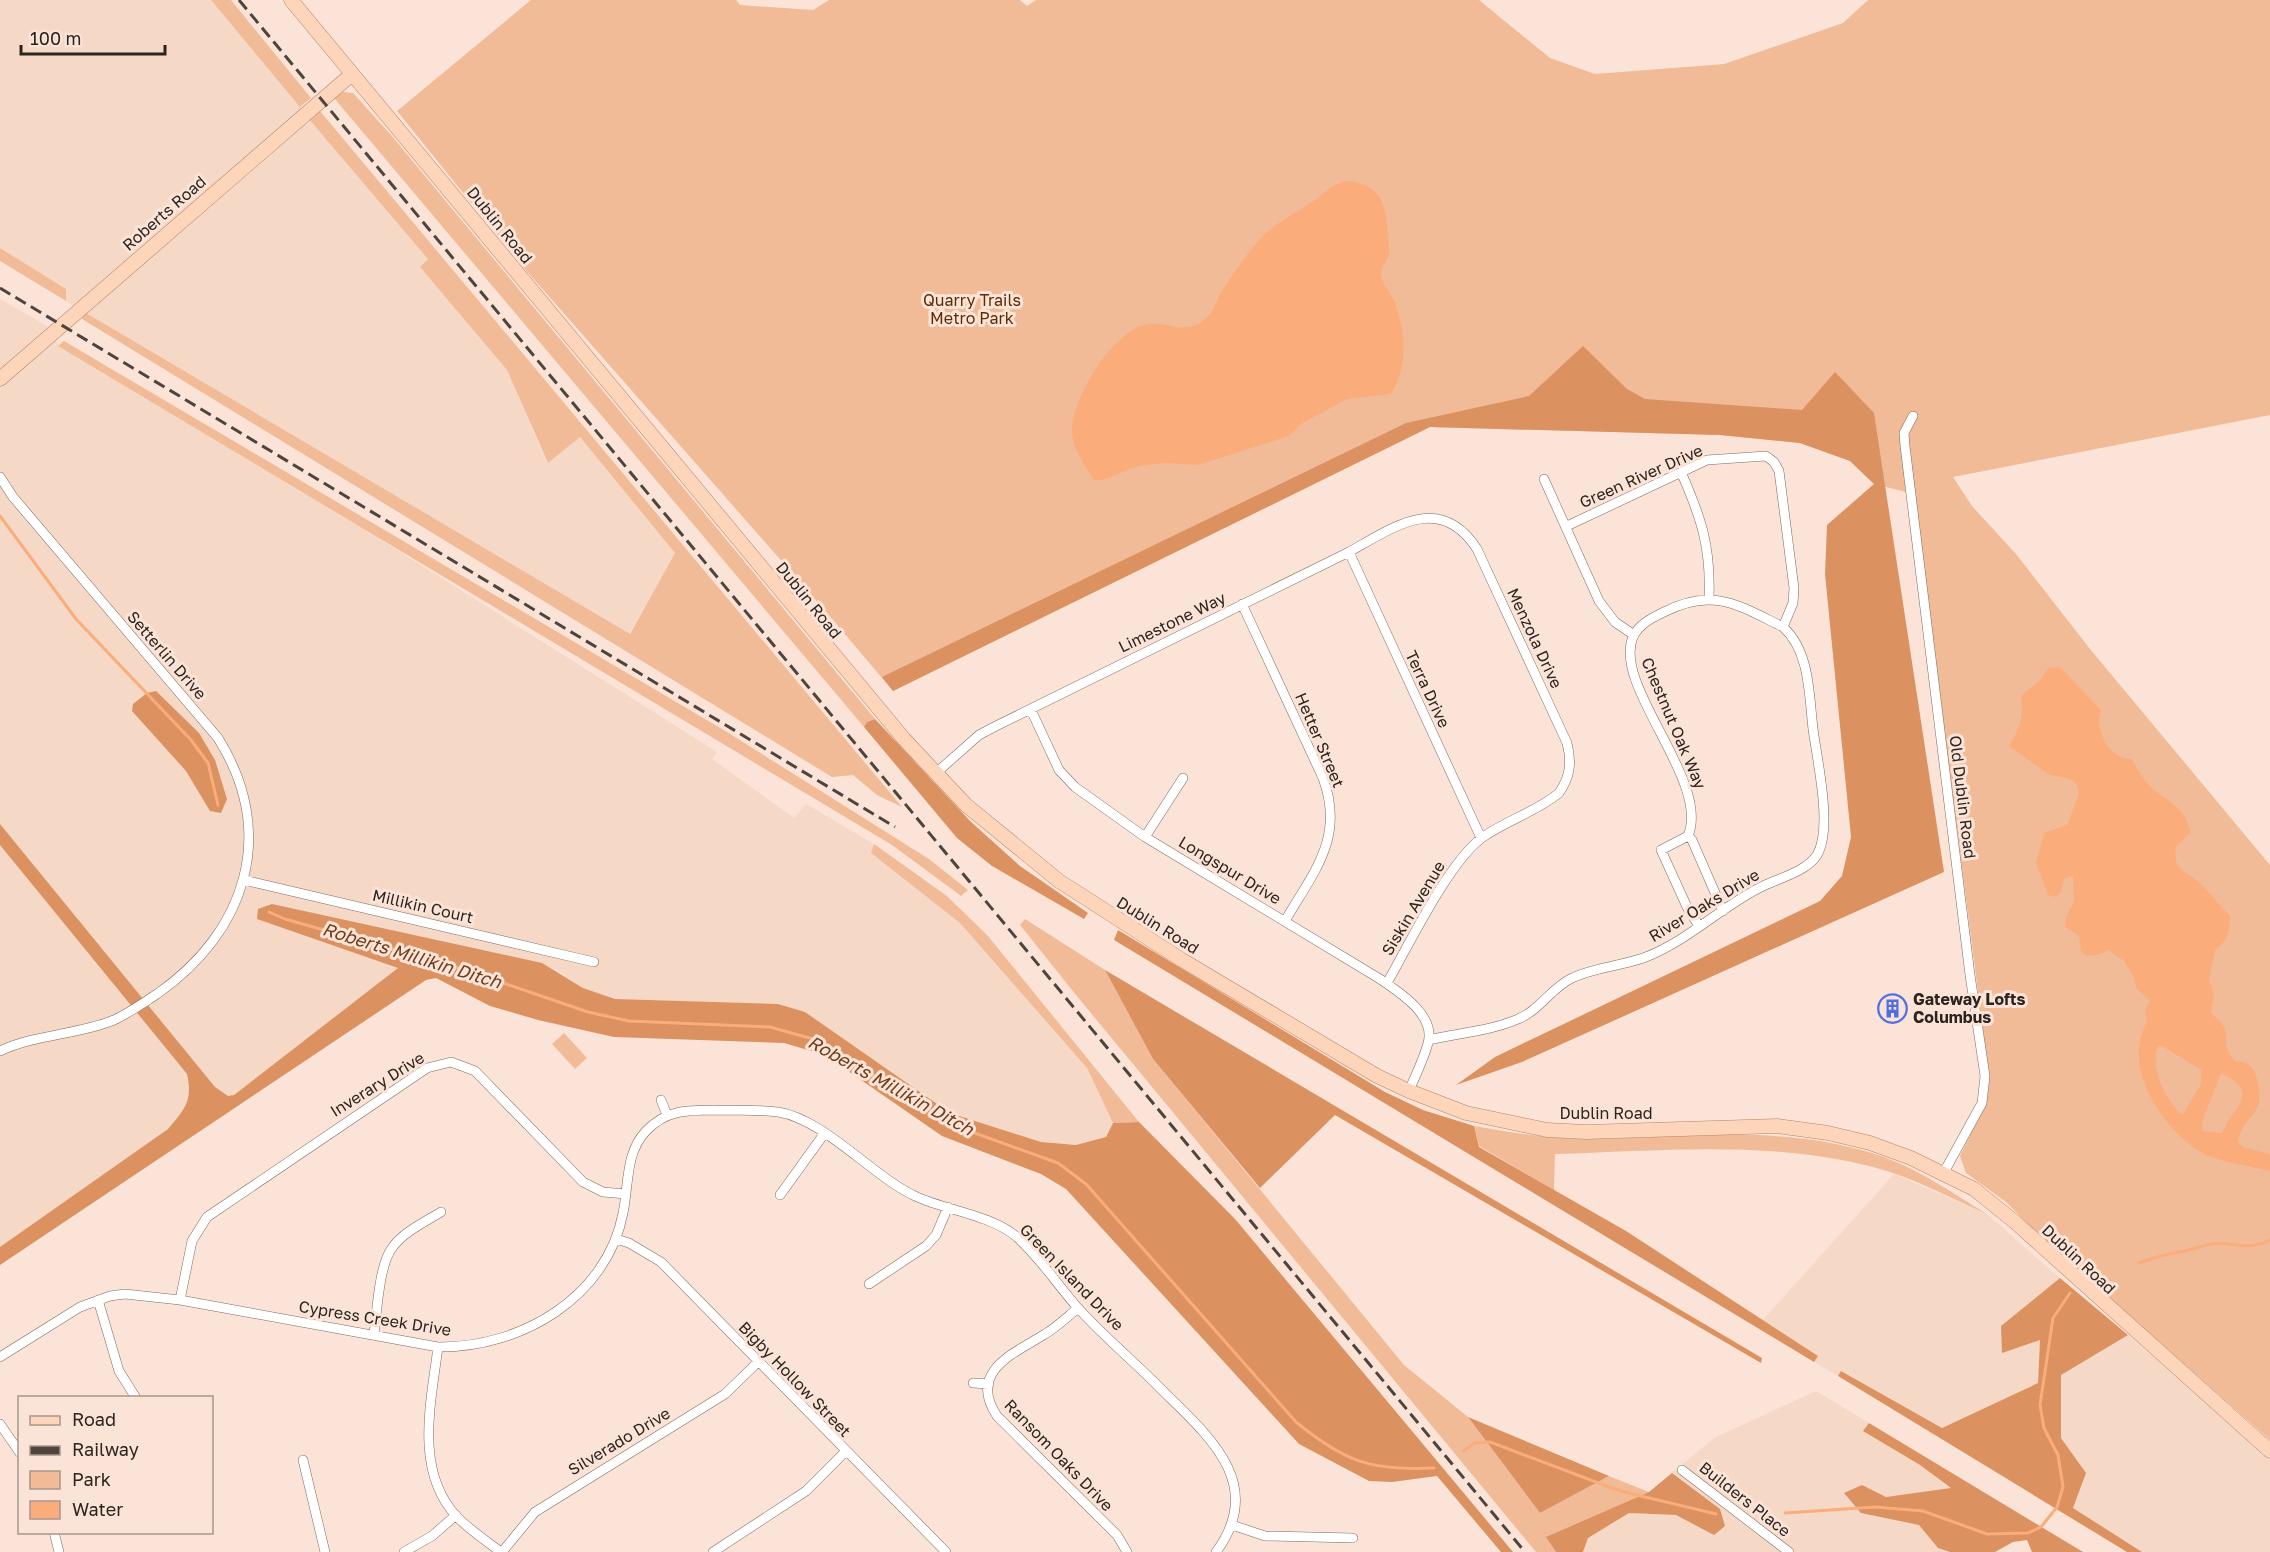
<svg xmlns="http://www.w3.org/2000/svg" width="2270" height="1552" viewBox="0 0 2270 1552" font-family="'Golos Text',sans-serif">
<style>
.built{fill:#f5d8c6}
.green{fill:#f1bb98}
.forest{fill:#db9160}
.water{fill:#faad7b;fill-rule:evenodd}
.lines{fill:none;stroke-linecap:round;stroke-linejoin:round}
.stream{stroke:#faad7b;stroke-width:3}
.minor-casing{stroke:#7d6a5e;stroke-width:10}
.primary-casing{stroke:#b38567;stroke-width:15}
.minor{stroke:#fff;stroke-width:9}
.primary{stroke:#fdd5bb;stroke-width:14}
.rail{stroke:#4e443d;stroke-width:3;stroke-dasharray:12 6;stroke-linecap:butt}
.labels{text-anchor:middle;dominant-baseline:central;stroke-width:6;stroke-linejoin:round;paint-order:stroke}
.street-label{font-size:16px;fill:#2c241f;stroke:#fbe4d7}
.park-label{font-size:16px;fill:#5d2d05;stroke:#fbe4d7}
.poi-label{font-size:16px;font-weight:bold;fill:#2c241f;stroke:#fbe4d7;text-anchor:start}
.water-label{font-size:18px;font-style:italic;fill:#6f3d1a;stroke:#fbe4d7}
</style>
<rect width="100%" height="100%" fill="#fbe4d7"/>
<!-- built -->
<path class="built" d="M0 0H211L429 259 420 267 507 370 547 463 580 437 675 553 629 634 86 313 66 301V289L0 248Z
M0 299 47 326 59 346 372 534 717 752 712 759 794 818 806 804 874 844 871 853 960 923 1087 1068 1113 1123 1106 1137 1076 1145 1041 1142 950 1113 805 1012 778 1004 615 999 583 988 556 969 257 919 399 968 234 1095 228 1096 215 1087 0 824Z
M0 845 187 1074 190 1090 186 1107 168 1129 0 1247Z
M1894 1174 1987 1214 2060 1278 2001 1326 2040 1339 2038 1383 1942 1428 1842 1371 1838 1376 1814 1362 1818 1356 1763 1320Z
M2128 1335 2270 1459V1552H2142L2073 1508 2086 1473 2061 1438V1375Z
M1816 1391 1869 1423 1864 1431 1920 1465 1951 1489 1886 1497 1862 1486 1861 1513 1920 1525 1938 1548 1950 1552H1583L1588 1538 1629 1513 1676 1515 1720 1509 1672 1473 1714 1438Z"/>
<!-- green -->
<path class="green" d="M211 0H231L311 98 300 107Z
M531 0H736L740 5 813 10 829 0H1020L1027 6 1036 0H1479L1550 58 1595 74 1724 64 1843 23 1868 0H2270V415L1953 477 1972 506 2016 554 2090 649 2270 865V1440L2040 1236 2006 1202 1966 1173 1960 1156 1985 1104 1989 1077 1914 494 1874 484 1850 461 1800 443 1720 435 1430 427 893 691 822 607 524 268 397 111Z
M343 92 353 93 391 135 875 719 867 722 864 727 334 98Z
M320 111 902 807 877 795 853 775 832 777 82 319 86 313 630 634 675 553 580 437 548 463 507 370 420 267 428 259 309 119Z
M0 248 66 289V301L0 261Z
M64 341 727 732 929 859 968 890 961 896 892 845 58 346Z
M874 844 947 896 988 936 1139 1122 1113 1123 1087 1068 960 923 871 853Z
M1025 919 1105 970 1153 1059 1404 1365 1468 1417 1540 1513 1609 1476 1649 1492 1547 1537 1556 1552H1536L1076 995 1020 925Z
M564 1033 587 1058 575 1069 552 1044Z
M1474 1126C1509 1132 1543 1138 1578 1139 1682 1140 1773 1122 1875 1154 1916 1167 1951 1192 1987 1214 1950 1198 1912 1177 1873 1167 1769 1140 1661 1151 1555 1154L1554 1190 1479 1146Z"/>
<!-- forest -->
<path class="forest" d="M1583 346 1627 389 1645 399 1802 410 1835 372 1874 413 1944 872 1522 1062 1456 1085 1495 1057 1820 901 1842 876 1851 837 1825 574 1827 525 1874 484 1850 461 1800 443 1720 435 1430 427 893 691 882 677 1406 423 1529 396Z
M156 691 199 733 215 760 227 799 221 813 210 811 186 771 132 711 133 704 147 693Z
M875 719 970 821 1020 866 1088 913 1084 919 992 866 957 838 864 727 867 722Z
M0 824 215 1087 228 1096 234 1095 398 968 257 919 258 909 272 904 542 963 583 988 615 999 778 1004 805 1012 950 1113 1041 1142 1076 1145 1106 1137 1113 1123 1139 1122 1235 1219 1513 1552H1501L1437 1476 1392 1482 1369 1481 1299 1444 1066 1189 1041 1174 942 1136 825 1055 784 1043 614 1037 538 1020 490 1006 436 978 426 980 0 1265V1247L168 1129C185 1109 193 1101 187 1074L0 845Z
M1118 930 1385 1092 1423 1110 1474 1126 1479 1147 1626 1231 1818 1356 1814 1362 1114 940Z
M1105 970 1762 1358 1761 1363 1335 1115 1260 1188 1153 1059Z
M2060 1278 2128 1335 2061 1375V1438L2086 1473 2073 1508 2142 1552H2127L1838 1376 1841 1371 1942 1428 2038 1383 2040 1340 2002 1353 2001 1326Z
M1468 1417 1609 1476 1540 1513Z
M1869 1423 2083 1552H2032L2027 1540 2013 1542 1995 1552H1950L1938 1548 1919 1525 1861 1513 1844 1493 1862 1485 1886 1497 1951 1488 1920 1465 1863 1431Z
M1672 1473 1720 1509 1725 1526 1714 1535 1676 1515 1629 1513 1588 1538 1583 1552H1556L1546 1537 1649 1492Z"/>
<!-- water -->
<path class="water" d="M1346 181C1382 184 1386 204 1388 236 1388 241 1390 249 1389 254 1388 262 1380 266 1381 275 1382 284 1390 292 1394 300 1406 332 1409 364 1391 394L1347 399 1301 424 1289 436 1198 465 1165 463 1138 466 1103 480H1094C1085 465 1072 449 1072 431 1073 397 1108 341 1138 327 1164 315 1187 342 1210 314 1216 305 1219 294 1225 286 1237 269 1249 250 1264 235 1276 223 1294 214 1309 204 1322 196 1331 184 1346 181Z
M2060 667 2101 710C2094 730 2109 759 2132 759 2137 769 2143 779 2151 787 2171 805 2182 803 2191 832L2176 847C2172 872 2187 870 2201 884 2211 894 2220 906 2230 916 2230 931 2228 941 2215 950L2209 981 2214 993 2211 1013C2214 1016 2219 1020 2222 1024 2231 1035 2220 1045 2235 1061 2247 1062 2252 1064 2256 1076 2269 1117 2243 1112 2238 1142L2243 1147 2270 1154V1171C2248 1165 2218 1163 2199 1151 2161 1127 2121 1066 2147 1022L2145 1010 2150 1001 2136 988 2134 978 2124 961 2108 950C2099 955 2091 959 2081 952L2079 936 2065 927 2066 917 2074 901 2073 876 2064 879 2061 892 2056 897 2048 895 2036 863 2044 833 2067 825 2079 794 2077 785 2073 780 2048 774 2009 746C2019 731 2024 714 2021 696L2040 680 2048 668ZM2162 1046 2201 1070V1084L2184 1113 2181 1114C2165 1099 2150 1067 2158 1047ZM2221 1073C2263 1093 2232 1107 2222 1133L2203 1131 2202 1122Z"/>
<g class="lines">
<!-- stream -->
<path class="stream" d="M0 516 76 619 191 740 208 763 218 805
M269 912 285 919 462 969 588 1012 629 1021 770 1027 813 1039 958 1127 1058 1163 1086 1184 1296 1422C1345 1462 1371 1471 1434 1468
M2139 1263C2155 1257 2168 1254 2184 1251 2193 1250 2202 1245 2211 1244 2237 1241 2243 1252 2270 1240
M1463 1451 1475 1443 1490 1442 1620 1491 1716 1514
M1785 1513 1875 1507 1923 1511 1987 1534 2028 1533 2041 1527 2057 1507 2063 1487 2058 1455 2044 1428 2040 1405 2053 1318 2070 1293"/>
<defs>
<path id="minor" d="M1913 416 1904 433 1905 446 1970 975 1985 1076 1982 1103 1943 1174
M1681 472C1701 517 1711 547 1709 597
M0 477 13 497 218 738C278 834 246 932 157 994 143 1003 129 1013 114 1020 77 1035 36 1034 0 1051
M1544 479 1599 601 1615 622 1634 635
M1567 526 1707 460 1766 456 1774 462 1779 471 1794 588 1793 603 1783 627
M1349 552 1481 838
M1242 604 1323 778C1345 838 1314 871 1285 921
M1031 710 1059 770 1075 787 1145 837 1380 979C1399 992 1436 1015 1428 1043 1424 1059 1415 1076 1409 1091
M936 773 979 735 996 726 1349 552C1394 527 1440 492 1477 549L1567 743C1572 763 1570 777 1559 793 1536 812 1507 820 1483 837 1449 861 1409 945 1387 983
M1145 837 1183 778
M244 880 594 962
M1699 926 1687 907 1661 850 1688 836 1692 840 1723 911
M1429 1040C1458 1033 1491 1031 1518 1019 1540 1010 1551 988 1572 978 1595 967 1622 966 1646 957 1689 940 1722 906 1763 886 1780 878 1807 871 1817 855 1833 828 1817 760 1813 729 1809 695 1810 651 1783 627 1738 605 1713 587 1664 612 1652 618 1639 624 1633 637 1612 686 1711 781 1688 836
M661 1100 667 1115
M780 1195 824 1134
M616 1239 629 1243 661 1262 946 1552
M869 1284 926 1246 936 1235 948 1207
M98 1300 119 1371 136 1398
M180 1300 192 1241 207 1217 427 1068 451 1062 475 1071 583 1182 603 1192 626 1194
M1078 1308C1067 1317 1057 1327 1045 1334 1015 1353 967 1371 997 1416L1117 1535 1127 1552
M374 1334C377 1312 379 1265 392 1248 403 1232 425 1222 441 1212
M438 1347C431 1403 414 1471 457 1517 470 1530 486 1541 501 1552
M0 1357 80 1307 110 1296 125 1294 180 1300 438 1347C520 1348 607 1298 623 1213 629 1185 625 1153 646 1131 666 1110 687 1110 715 1110 735 1111 758 1109 778 1112 824 1119 872 1176 915 1196 947 1211 989 1214 1017 1237 1040 1258 1057 1284 1077 1307 1104 1337 1136 1363 1164 1392 1210 1437 1266 1485 1216 1552
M973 1383 989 1384
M0 1424 20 1453
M303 1460 325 1552
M1682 1470 1789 1552
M1232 1525 1265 1536 1353 1538
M54 1532 59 1552
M404 1552 432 1536 456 1515
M502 1552 535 1512 725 1394 758 1362
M713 1552 806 1491 845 1452"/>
<path id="primary" d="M291 0 904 739 966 805 1059 881 1182 960 1377 1076 1409 1091 1466 1113 1547 1130 1586 1132 1777 1126 1828 1133 1870 1143 1911 1158 1974 1189 2015 1222 2270 1451
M0 379 352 74"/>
</defs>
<!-- minor casing -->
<use href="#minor" class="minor-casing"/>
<!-- primary casing -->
<use href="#primary" class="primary-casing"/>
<!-- minor -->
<use href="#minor" class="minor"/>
<!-- primary -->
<use href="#primary" class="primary"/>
<!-- rail -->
<path class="rail" d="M239 0 1525 1552
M0 288 895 827"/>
</g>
<!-- icons -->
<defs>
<symbol id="building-ring" viewBox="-11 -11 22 22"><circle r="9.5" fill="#fbe4d7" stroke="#516ee3" stroke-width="1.5"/><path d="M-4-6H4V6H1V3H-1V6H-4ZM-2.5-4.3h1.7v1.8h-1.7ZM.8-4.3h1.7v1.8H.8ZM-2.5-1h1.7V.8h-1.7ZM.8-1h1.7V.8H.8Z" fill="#516ee3"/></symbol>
</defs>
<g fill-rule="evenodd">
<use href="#building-ring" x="1876" y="992" width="33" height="33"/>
</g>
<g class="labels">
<!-- street labels -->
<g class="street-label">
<text transform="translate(164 213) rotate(-41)">Roberts Road</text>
<text transform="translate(500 225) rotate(51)">Dublin Road</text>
<text transform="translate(1641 476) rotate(-24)">Green River Drive</text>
<text transform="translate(809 600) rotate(51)">Dublin Road</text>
<text transform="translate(1172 622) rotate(-26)">Limestone Way</text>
<text transform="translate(1535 638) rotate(65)">Menzola Drive</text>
<text transform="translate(167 655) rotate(49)">Setterlin Drive</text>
<text transform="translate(1428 689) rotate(65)">Terra Drive</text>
<text transform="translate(1674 723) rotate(67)">Chestnut Oak Way</text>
<text transform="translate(1320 740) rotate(67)">Hetter Street</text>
<text transform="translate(1963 797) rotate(83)">Old Dublin Road</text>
<text transform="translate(1230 870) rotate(31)">Longspur Drive</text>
<text transform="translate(1704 905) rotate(-31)">River Oaks Drive</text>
<text transform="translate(423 906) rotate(13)">Millikin Court</text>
<text transform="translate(1413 908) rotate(-59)">Siskin Avenue</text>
<text transform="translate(1158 925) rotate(32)">Dublin Road</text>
<text transform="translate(377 1084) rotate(-32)">Inverary Drive</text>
<text x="1606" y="1113">Dublin Road</text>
<text transform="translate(2079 1259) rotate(43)">Dublin Road</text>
<text transform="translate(1072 1277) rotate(46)">Green Island Drive</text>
<text transform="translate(375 1318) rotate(9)">Cypress Creek Drive</text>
<text transform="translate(795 1379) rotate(46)">Bigby Hollow Street</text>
<text transform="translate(619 1441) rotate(-31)">Silverado Drive</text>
<text transform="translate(1059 1455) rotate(46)">Ransom Oaks Drive</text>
<text transform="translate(1745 1499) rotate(38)">Builders Place</text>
</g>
<!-- park labels -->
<g class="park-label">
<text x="972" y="300">Quarry Trails<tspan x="972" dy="18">Metro Park</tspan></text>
</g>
<!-- poi labels -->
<g class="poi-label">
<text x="1913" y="999">Gateway Lofts<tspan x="1913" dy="18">Columbus</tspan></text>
</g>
<!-- water labels -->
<g class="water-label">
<text transform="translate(412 955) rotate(17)">Roberts Millikin Ditch</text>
<text transform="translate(891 1085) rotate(29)">Roberts Millikin Ditch</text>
</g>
</g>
<!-- legend -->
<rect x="18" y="1396" width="195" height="138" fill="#fbe4d7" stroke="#a8978d" stroke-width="1.5"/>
<rect x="30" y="1416" width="30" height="9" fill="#fdd5bb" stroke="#a8978d" stroke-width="1.5"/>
<text x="72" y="1426" font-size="18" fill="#2c241f">Road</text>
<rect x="30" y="1446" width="30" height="9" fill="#4e443d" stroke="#a8978d" stroke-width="1.5"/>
<text x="72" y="1456" font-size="18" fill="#2c241f">Railway</text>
<rect x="30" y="1471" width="30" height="18" fill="#f1bb98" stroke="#a8978d" stroke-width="1.5"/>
<text x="72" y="1486" font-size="18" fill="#2c241f">Park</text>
<rect x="30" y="1501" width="30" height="18" fill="#faad7b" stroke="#a8978d" stroke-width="1.5"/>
<text x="72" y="1516" font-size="18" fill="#2c241f">Water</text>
<!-- scale -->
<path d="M21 45v9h144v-9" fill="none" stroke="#2c241f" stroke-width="3"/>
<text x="30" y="45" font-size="18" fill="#2c241f" stroke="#fbe4d7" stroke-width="4.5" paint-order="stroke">100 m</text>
</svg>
